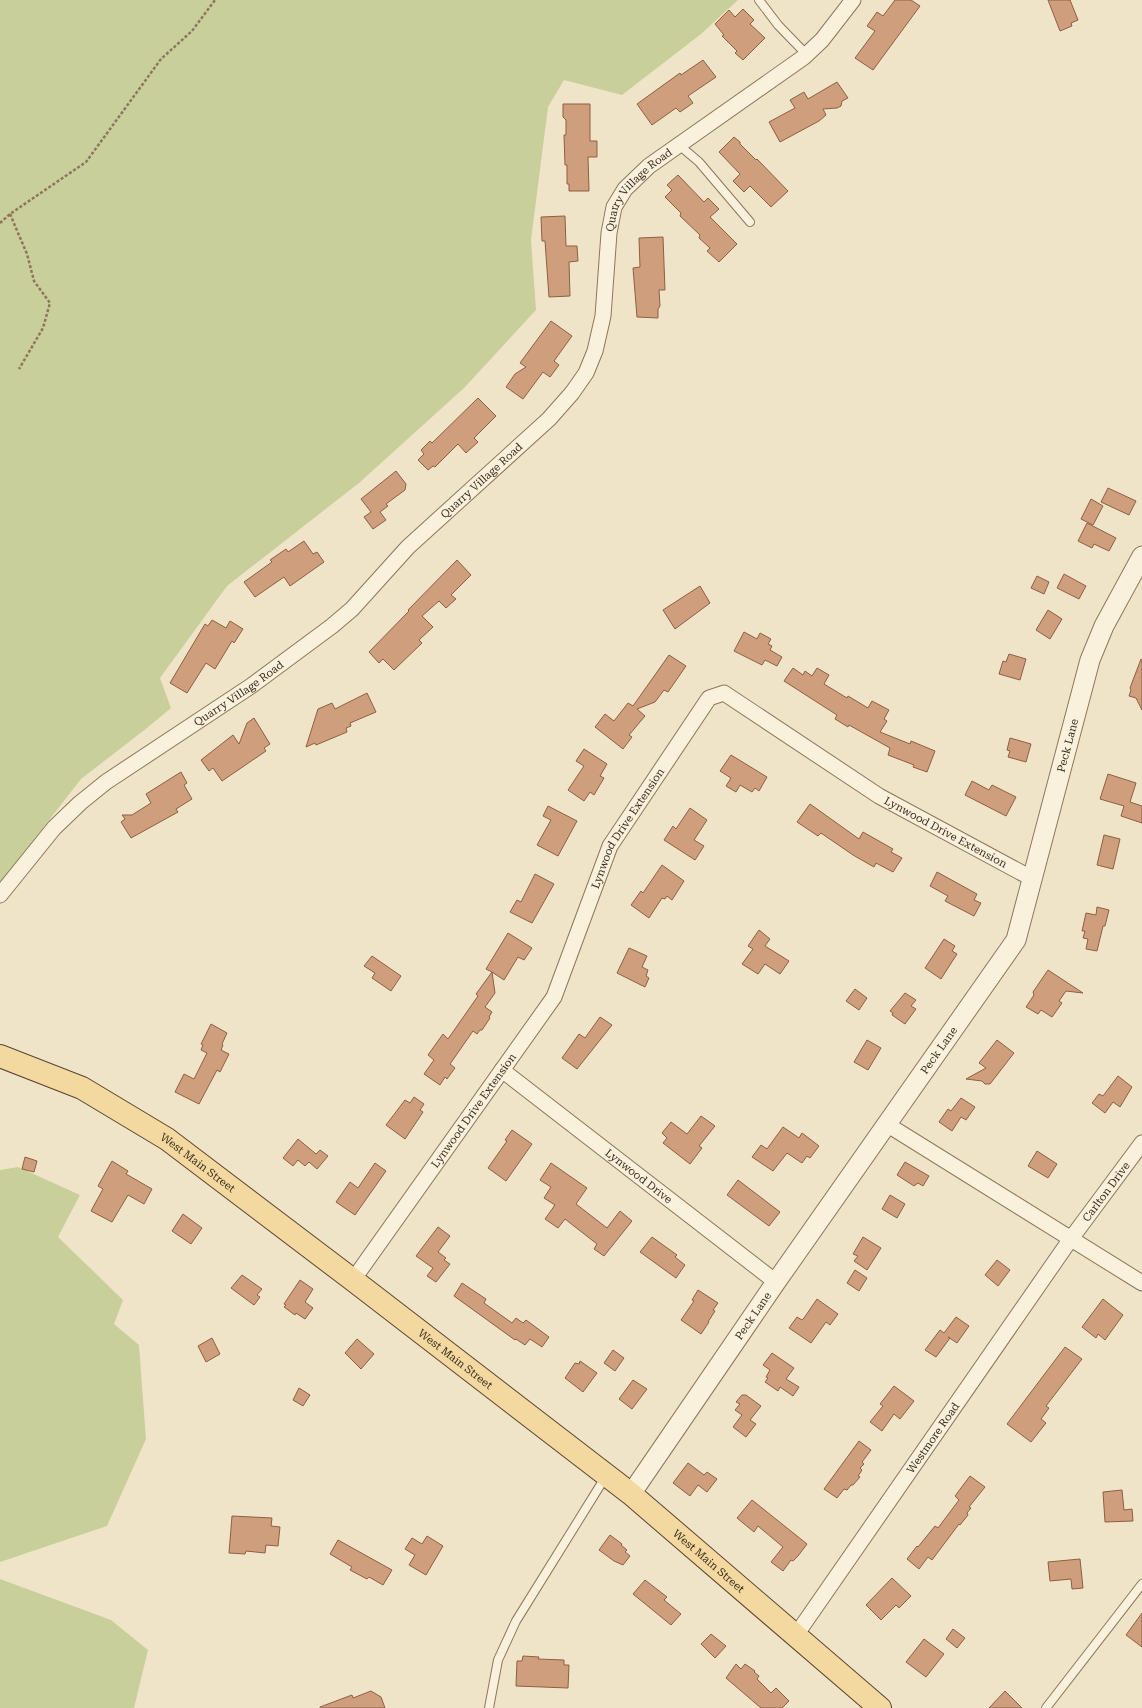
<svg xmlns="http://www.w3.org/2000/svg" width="1142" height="1708" viewBox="0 0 1142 1708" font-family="'Roboto Serif',serif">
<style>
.green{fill:#c9cf9b}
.building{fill:#cf9f7d;stroke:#8d5f41}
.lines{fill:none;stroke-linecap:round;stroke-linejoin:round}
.service-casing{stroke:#8d765c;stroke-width:10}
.minor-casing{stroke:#8d765c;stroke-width:17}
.tertiary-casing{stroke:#8d765c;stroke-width:21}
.primary-casing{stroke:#5b4430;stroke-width:24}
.path{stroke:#8d765c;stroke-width:2.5;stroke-dasharray:3 2;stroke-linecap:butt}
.service{stroke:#faf1dc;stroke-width:8}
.minor{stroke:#faf1dc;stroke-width:15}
.tertiary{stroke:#faf1dc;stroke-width:19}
.primary{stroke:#f3d9a0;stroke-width:22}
.labels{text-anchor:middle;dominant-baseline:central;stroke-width:3;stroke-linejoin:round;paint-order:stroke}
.street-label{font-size:11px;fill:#3d2e20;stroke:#f7eed8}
</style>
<rect width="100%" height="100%" fill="#f0e4c8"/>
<!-- green -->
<path class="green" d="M0 0H738L701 34 622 95 564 80 548 107 531 240 536 310 464 388 359 483 227 586 160 678 171 708 147 728 81 779 0 883Z
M18 1167 80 1195 58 1237 123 1300 114 1324 139 1345 146 1439 107 1526 0 1562V1170Z
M0 1579 111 1620 148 1650 134 1708H0Z"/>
<!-- building -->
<path class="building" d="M895 0H911L920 6 873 70 855 58 875 31 867 26 877 12 883 16Z
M1048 0H1070L1078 20 1071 23 1072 26 1060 31Z
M743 9 754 20 750 24 765 38 743 60 735 53 737 51 722 36 724 35 715 24 729 10 735 17Z
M703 60 716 77 688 96 693 103 680 112 676 108 652 125 637 104 680 73 681 75Z
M837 82 848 98 842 101 841 106 837 108 823 109 826 115 819 121 780 142 769 122 795 108 790 100 804 92 808 99Z
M563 104H590V141H597V157H588L589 191H569V184H567V165H565L564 135H566V120L563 117Z
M734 137 740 142V144L756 160 757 159 788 191 771 207 750 186 744 192 733 181 740 174 719 152Z
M678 175 704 202 708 198 719 209 710 217 737 244 719 262 707 251 710 248 699 238 700 235 680 216 681 213 665 197 672 190 667 185Z
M565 216 566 246H577L578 261 569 262 570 296 549 297 545 241H542L541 217Z
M663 237 665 290H659L660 306 658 309V318L637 317 633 268 640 267 639 238Z
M551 321 572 336 554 361 559 365 550 377 543 372 523 399 506 387 515 374 526 367 520 363Z
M478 398 496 416 474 438 478 442 466 453 458 444 435 467 433 466 428 470 418 460 424 454 421 450 430 441 432 443Z
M396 471 406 484 405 490 386 504 388 506 380 512 386 520 373 529 364 517 371 512 361 499Z
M1108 488 1136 501 1129 515 1101 502Z
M1091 499 1103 506 1093 525 1081 519Z
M1087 523 1116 538 1109 551 1094 544 1092 548 1078 541Z
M304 541 313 554 317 552 324 562 290 586 284 577 255 597 244 582 272 562 270 560 286 549 288 552Z
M457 560 471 575 451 595 456 599 446 608 439 601 422 616 433 627 419 640 422 643 394 670 383 659 379 663 369 652 409 611 408 610Z
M1064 574 1086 586 1079 599 1057 588Z
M1037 576 1049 582 1044 594 1031 588Z
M700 586 710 603 675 629 663 610Z
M1048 610 1062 619 1050 639 1036 630Z
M212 620 226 628 230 621 243 629 234 643 232 641 215 669 206 663 187 693 170 683 205 624 208 626Z
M744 632 757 639 760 633 771 639 768 644 772 646 770 650 782 657 777 666 765 660 762 665 734 651Z
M1009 654 1026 659 1020 680 999 674 1003 661 1006 662Z
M669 655 686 666 668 692 664 690 655 702 637 709 645 716 629 735 632 737 623 749 595 727 605 714 614 721 628 703 633 706Z
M1141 659 1142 660V710L1136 698 1129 696 1131 690 1130 688Z
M793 668 803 675 805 671 812 676 817 668 829 675 824 684 847 698 848 696 868 708 872 701 889 710 884 719 887 721 880 732 910 744 911 741 935 751 927 772 913 767 914 765 888 755 890 748 849 725 848 727 835 719 837 715 784 681Z
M367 693 376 712 350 723 351 726 346 728 347 732 316 745 315 743 306 747 318 709 332 703 335 709Z
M254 718 270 744 264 748 266 751 222 781 213 768 209 771 201 760 233 735 239 744 247 723Z
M1010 738 1031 744 1026 762 1008 757 1010 751 1007 750Z
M584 749 607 764 600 776 604 778 594 795 590 792 584 801 568 790 584 766 576 761Z
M731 755 767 777 759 791 755 788 752 792 740 785 736 792 726 786 731 778 720 771Z
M181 772 187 783 184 785 192 799 176 809 178 812 131 838 121 822 125 819 122 815H132L151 803 146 794Z
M1108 774 1136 783 1130 802 1142 806V823L1121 816 1124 806 1100 799Z
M972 781 989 790 992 785 1016 797 1006 816 965 795Z
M810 804 859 839 863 832 893 849 891 852 902 858 893 872 876 863 874 867 853 855 821 833 818 836 797 822Z
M548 806 577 821 558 856 537 845 551 820 543 816Z
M690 808 707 820 694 840 704 846 695 860 664 840 673 826 676 829Z
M1104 835 1120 839 1113 869 1097 865Z
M662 865 684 881 672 900 667 896 665 899 662 898 649 918 631 905 641 891 643 893Z
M937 872 977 894 974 900 981 903 974 916 945 901 948 896 930 886Z
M535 874 554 884 532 923 510 912 517 900 521 902Z
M1097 907 1109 910 1105 926H1103L1097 951 1086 949 1088 939 1083 938 1085 931H1082L1086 913 1096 915Z
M759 930 770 939 765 946 789 961 780 974 765 964 758 974 742 964 753 949 748 946Z
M508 933 532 948 524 960 518 957 504 980 492 972 495 993 485 1007 492 1012 489 1017 490 1018 482 1030H480L477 1034 473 1031 450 1064 455 1068 447 1079 445 1077 440 1085 424 1074 434 1060 428 1055 443 1034 448 1039 478 996 476 994 492 972 486 969Z
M944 939 955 946 952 951 957 954 941 979 925 968Z
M629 948 647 956 642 967 648 970 646 976 649 978 645 987 617 973Z
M372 956 401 976 391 991 372 978 375 973 364 966Z
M1048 970 1083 993 1066 991 1059 1001 1062 1003 1052 1017 1041 1010 1038 1014 1026 1007 1034 995 1033 992Z
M855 989 867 998 859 1010 846 1001Z
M905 993 916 1000 911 1006 916 1009 905 1024 892 1015 893 1013 890 1011Z
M600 1017 612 1025 577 1069 562 1058 579 1034 585 1038Z
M211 1024 227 1033 222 1044 223 1045 221 1050 229 1054 220 1072 217 1070 199 1104 175 1092 184 1074 194 1079 207 1053 201 1050 203 1045 201 1044Z
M867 1040 881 1048 868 1070 854 1062Z
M997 1040 1014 1053 990 1084H985L982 1081 966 1079 986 1068 979 1063Z
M1118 1076 1132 1087 1120 1107 1113 1102 1105 1113 1092 1103 1099 1094 1103 1096Z
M414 1097 424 1104 420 1110 423 1112 405 1139 386 1125 405 1100 410 1103Z
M961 1098 975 1107 966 1120 961 1117 952 1131 939 1122 948 1109 951 1111Z
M701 1116 715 1126 699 1146 702 1148 690 1164 663 1143 667 1138 662 1133 671 1122 687 1134Z
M783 1127 799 1138 802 1133 819 1146 810 1158 807 1156 802 1163 787 1153 773 1171 752 1157 761 1145 767 1149Z
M512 1130 532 1144 506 1181 488 1168 507 1141 505 1140Z
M298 1139 316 1154 320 1150 328 1156 317 1169 309 1162 305 1166 298 1160 293 1166 283 1158Z
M1037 1151 1057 1164 1048 1178 1028 1166Z
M25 1157 37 1161 34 1172 22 1169Z
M112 1161 128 1171 126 1174 152 1189 144 1204 128 1195 112 1222 91 1211 103 1189 98 1186Z
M905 1162 929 1176 923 1186 918 1183 914 1186 897 1175Z
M375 1163 386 1171 355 1215 336 1202 350 1182 358 1188Z
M551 1163 587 1188 576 1204 607 1228 620 1211 632 1221 604 1256 594 1249 597 1244 565 1219 558 1228 545 1219 555 1205 544 1198 551 1187 540 1180Z
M738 1180 780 1212 769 1226 727 1195Z
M890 1195 905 1204 897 1218 882 1209Z
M183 1214 202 1228 191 1244 172 1231Z
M438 1227 450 1236 438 1252 446 1258 444 1260 450 1264 436 1282 427 1276 433 1268 416 1256Z
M652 1237 677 1255 675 1257 685 1265 676 1278 640 1252Z
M863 1237 881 1248 867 1270 854 1261 858 1256 853 1254Z
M997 1260 1010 1270 998 1286 985 1275Z
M855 1270 867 1278 859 1291 847 1283Z
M242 1275 262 1289 257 1295 260 1297 254 1305 231 1288Z
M300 1280 313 1289 305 1302 313 1308 305 1319 296 1313 295 1315 284 1307 286 1305 284 1304Z
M462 1283 486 1299 484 1303 512 1323 516 1318 523 1323 526 1320 549 1337 542 1347 530 1339 525 1345 516 1339 515 1340 454 1296Z
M698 1290 718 1303 713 1310 715 1311 708 1322H709L701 1334 681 1320 694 1301 692 1300Z
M817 1299 838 1314 830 1325 826 1322 811 1343 789 1328 797 1317 802 1320 804 1318Z
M1103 1299 1123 1315 1105 1340 1098 1334 1096 1338 1082 1327Z
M956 1317 969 1326 957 1343 948 1337 950 1338 936 1357 925 1350 940 1330 944 1333Z
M212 1338 220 1354 206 1362 198 1346Z
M357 1339 374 1354 361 1369 345 1353Z
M1065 1347 1082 1359 1046 1406 1049 1408 1041 1419 1046 1423 1031 1442 1007 1424Z
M613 1350 624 1358 615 1371 604 1363Z
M772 1353 794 1368 786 1379 799 1387 793 1396 780 1387 778 1391 765 1382 768 1378 766 1377 770 1370 763 1365Z
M580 1361 597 1373 583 1392 565 1378 575 1363 579 1364Z
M633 1380 647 1389 632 1409 619 1399Z
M894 1386 914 1401 900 1419 894 1414 882 1431 870 1422 883 1406 880 1404Z
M299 1388 310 1395 303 1406 293 1400Z
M742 1395H746L761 1406 750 1420 756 1424 746 1437 733 1427 742 1415 735 1410 740 1404 736 1402Z
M859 1441 871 1450 862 1462 864 1464 860 1468 862 1470 858 1476 860 1477 853 1485H851L847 1490 844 1489 837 1498 824 1489Z
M688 1463 704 1475 707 1472 717 1479 707 1492 698 1485 690 1496 673 1483Z
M970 1476 985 1487 969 1507 971 1508 967 1513 968 1515 960 1525 959 1524 932 1560 928 1557 919 1569 907 1559 917 1546 918 1547 935 1526 938 1528 959 1500 955 1496Z
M1122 1490 1124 1510 1132 1509 1133 1521 1105 1522 1103 1492Z
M752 1500 807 1544 798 1556 793 1561 791 1560 783 1571 771 1562 783 1547 758 1526 754 1532 737 1518Z
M232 1516 272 1518 271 1526 280 1527 278 1546 266 1545 265 1553 246 1551 245 1554 229 1553Z
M610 1535 622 1544 621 1545 627 1550 625 1552 630 1556 623 1565 614 1561 599 1550Z
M427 1536 443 1546 426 1575 409 1565 415 1555 405 1549 412 1538 422 1544Z
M338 1540 392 1570 383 1585 369 1577 367 1579 350 1570 352 1567 330 1554Z
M1080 1559 1083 1588 1072 1589 1071 1579 1050 1581 1048 1562Z
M892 1578 911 1596 899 1608 896 1605 881 1620 866 1605Z
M645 1580 667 1597 664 1600 681 1614 671 1625 633 1594Z
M1142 1613V1647L1126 1635Z
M953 1629 965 1638 957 1648 946 1639Z
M711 1634 726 1646 715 1658 701 1644Z
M924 1639 944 1654 926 1677 906 1662Z
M523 1656 539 1657 538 1659 564 1660V1665H569L568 1688 516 1686 517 1661H522Z
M736 1664 741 1669 745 1664 755 1671 754 1672 759 1676 757 1679 771 1693 776 1688 789 1701 782 1708H761L726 1678Z
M371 1691 381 1697 385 1708H320V1707L352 1695 353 1698Z
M1005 1691 1022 1708H989Z"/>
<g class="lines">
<defs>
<path id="service" d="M759 0 778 25 807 55
M679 145 699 162 750 222
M489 1708 498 1660 516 1621 606 1476
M1046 1708 1142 1584"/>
<g id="minor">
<path id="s1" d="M0 895 54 828 80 803 106 782 251 686 332 626 352 609 408 547 549 419 572 393 586 373 595 351 603 316 609 233 614 207 625 189 649 166 804 57 822 40 853 0"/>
<path id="s2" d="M502 1070 776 1282"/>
<path d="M888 1125 1142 1283"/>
<path id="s3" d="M353 1280 554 997 610 846 709 698 724 693 879 796 1033 879"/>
<path id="s4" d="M796 1635 1070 1240 1142 1143"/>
</g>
<g id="tertiary">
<path id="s5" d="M631 1494 776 1282 1016 940 1090 660 1104 626 1142 556"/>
</g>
<g id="primary">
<path id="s6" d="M0 1056 82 1088 167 1139 353 1280 631 1494 880 1708"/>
</g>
</defs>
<!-- service casing -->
<use href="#service" class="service-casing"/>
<!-- minor casing -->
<use href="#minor" class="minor-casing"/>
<!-- tertiary casing -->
<use href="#tertiary" class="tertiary-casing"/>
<!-- primary casing -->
<use href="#primary" class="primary-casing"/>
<!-- path -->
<path class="path" d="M10 214 27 254 34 281 50 303 43 328 19 369
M0 223 10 214 86 162 161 59 192 31 215 0"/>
<!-- service -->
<use href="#service" class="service"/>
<!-- minor -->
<use href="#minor" class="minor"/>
<!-- tertiary -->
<use href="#tertiary" class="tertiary"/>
<!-- primary -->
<use href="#primary" class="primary"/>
</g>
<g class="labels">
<!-- street labels -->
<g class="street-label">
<text stroke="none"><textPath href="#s1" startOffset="987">Quarry Village Road</textPath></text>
<text stroke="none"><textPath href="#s1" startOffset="639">Quarry Village Road</textPath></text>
<text stroke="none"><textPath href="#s1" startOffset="315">Quarry Village Road</textPath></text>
<text stroke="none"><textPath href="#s5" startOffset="876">Peck Lane</textPath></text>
<text stroke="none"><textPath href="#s3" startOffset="532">Lynwood Drive Extension</textPath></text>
<text stroke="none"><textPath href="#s3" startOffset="964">Lynwood Drive Extension</textPath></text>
<text stroke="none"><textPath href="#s5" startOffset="540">Peck Lane</textPath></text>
<text stroke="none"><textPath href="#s3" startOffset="208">Lynwood Drive Extension</textPath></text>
<text stroke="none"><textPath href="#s6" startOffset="226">West Main Street</textPath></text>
<text stroke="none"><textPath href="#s2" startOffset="173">Lynwood Drive</textPath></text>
<text stroke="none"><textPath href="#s4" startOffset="541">Carlton Drive</textPath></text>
<text stroke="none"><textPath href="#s5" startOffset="216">Peck Lane</textPath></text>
<text stroke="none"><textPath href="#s6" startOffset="550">West Main Street</textPath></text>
<text stroke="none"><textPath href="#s4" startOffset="240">Westmore Road</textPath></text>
<text stroke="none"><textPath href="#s6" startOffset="874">West Main Street</textPath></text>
</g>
</g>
</svg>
